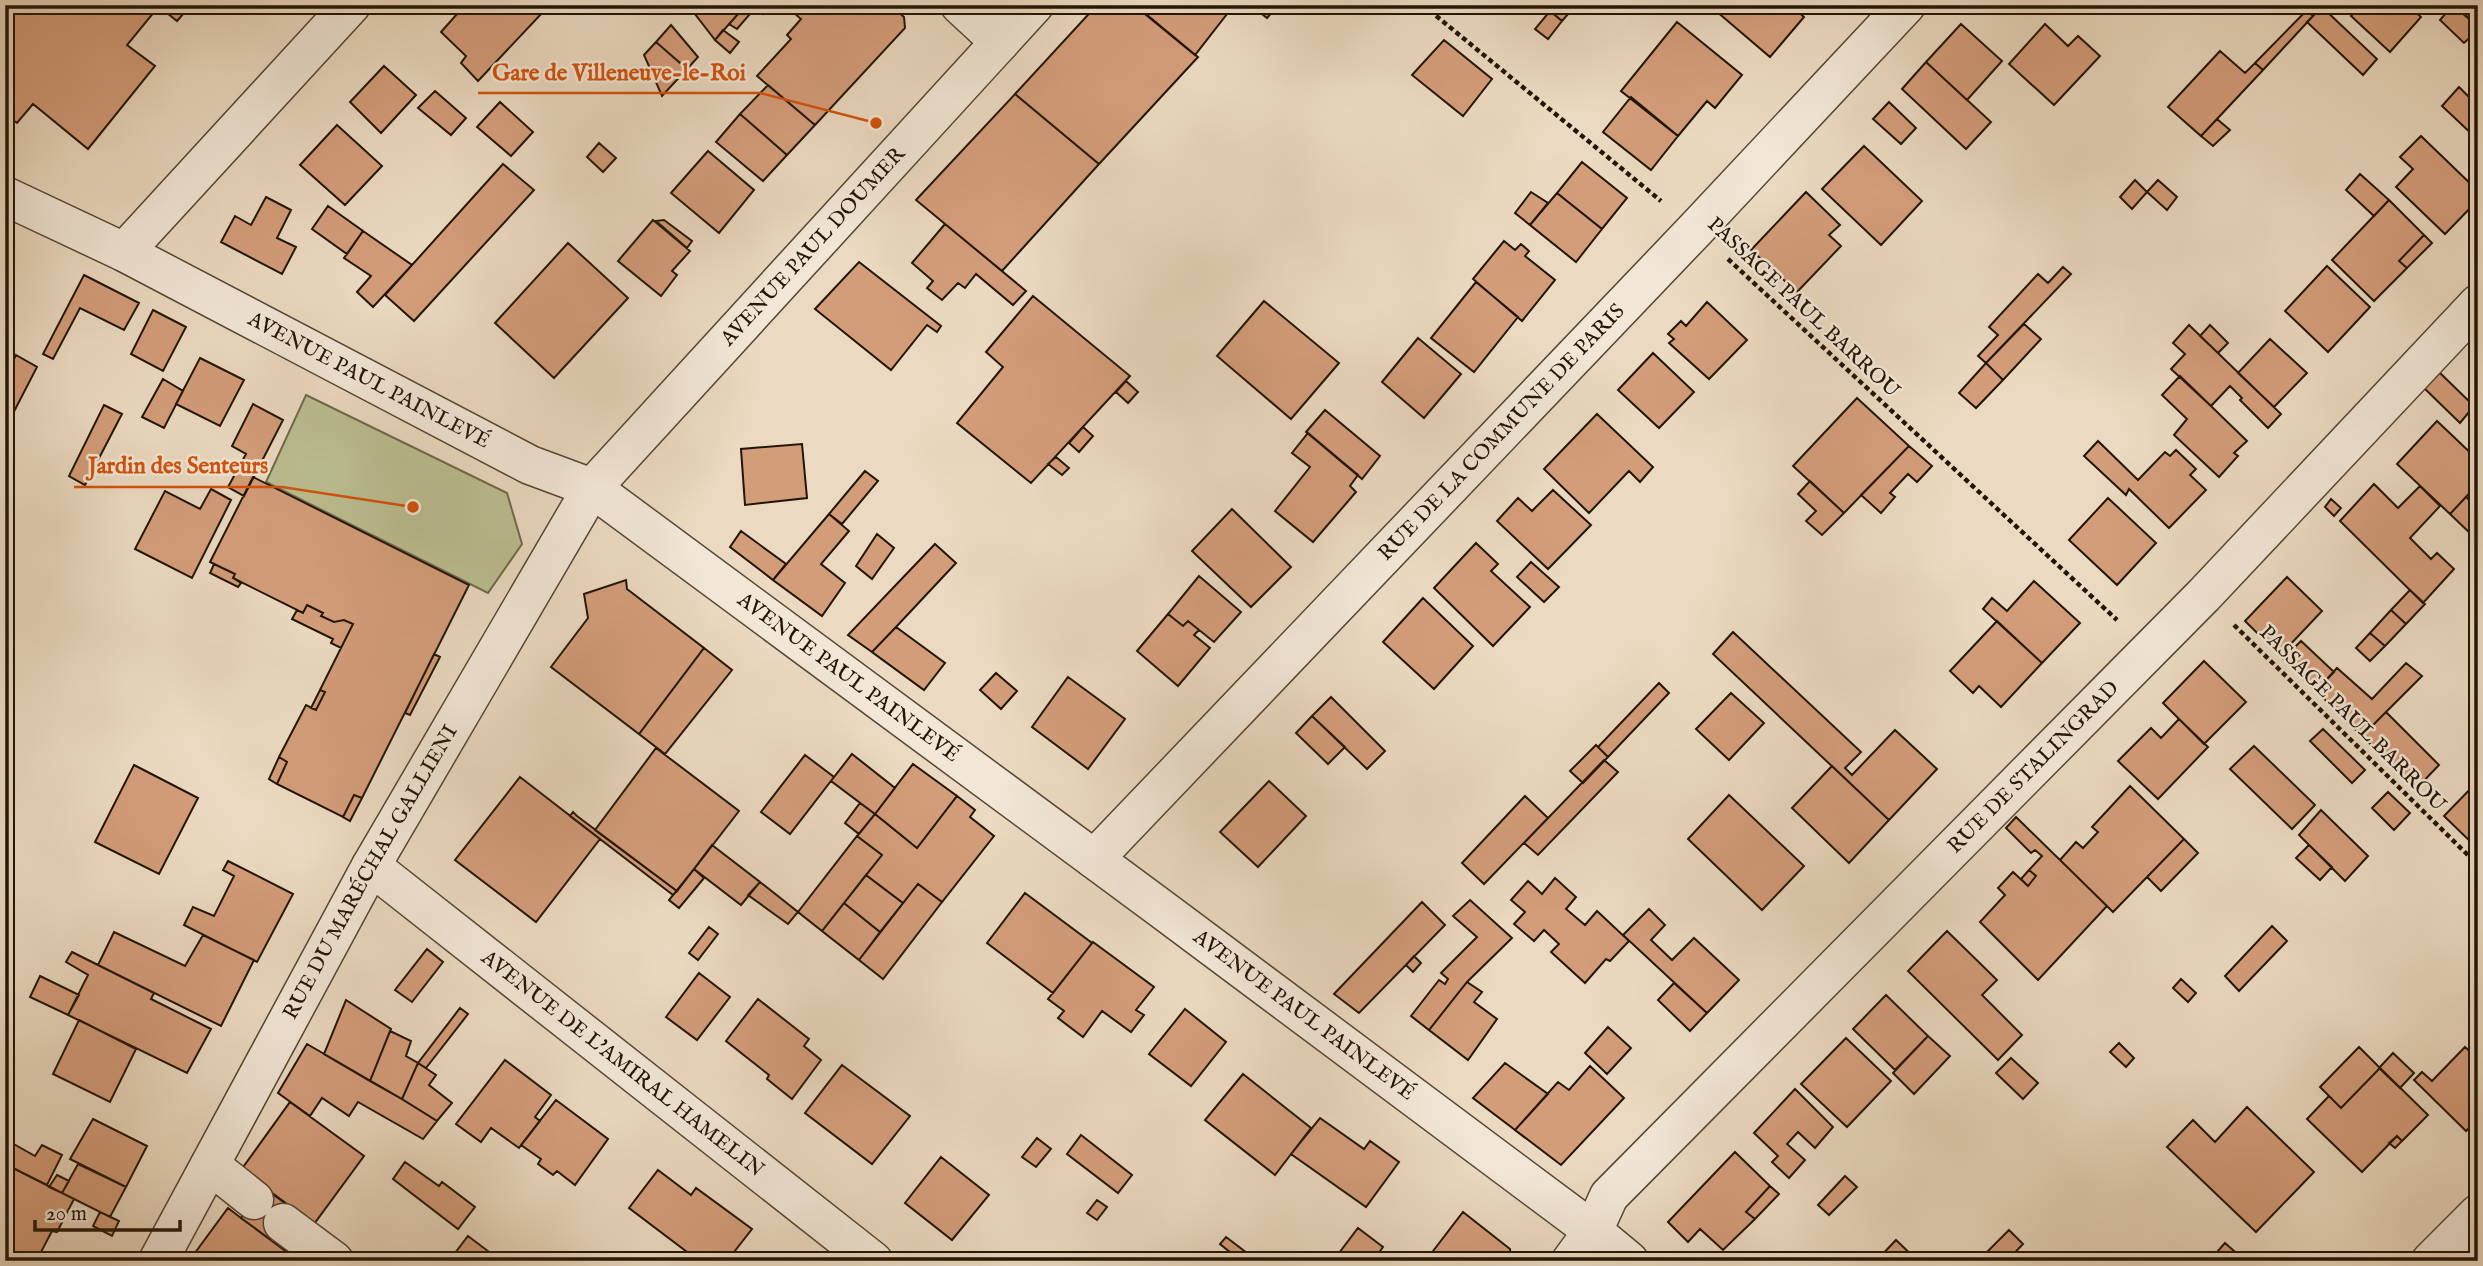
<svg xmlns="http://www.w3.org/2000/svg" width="2483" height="1266" viewBox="0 0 2483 1266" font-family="'IM FELL English',serif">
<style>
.green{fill:#bbbe91;stroke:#6e6a4c;stroke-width:2}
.building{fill:#d49d7a;stroke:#221506;stroke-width:2}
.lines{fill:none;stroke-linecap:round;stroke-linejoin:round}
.minor-casing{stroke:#544635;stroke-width:41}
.path{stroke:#221506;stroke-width:4.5;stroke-dasharray:5 3.5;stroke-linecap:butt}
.minor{stroke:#f2e7d7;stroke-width:38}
.labels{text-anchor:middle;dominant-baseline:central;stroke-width:5;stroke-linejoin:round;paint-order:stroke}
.street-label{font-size:21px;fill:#221506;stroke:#f2e7d7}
.leader{fill:none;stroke:#d4520b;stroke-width:2.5}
.callout-dot{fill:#d4520b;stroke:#f2e7d7;stroke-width:2.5}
.callout-label{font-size:23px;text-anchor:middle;font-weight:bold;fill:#d4520b;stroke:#f2e7d7;stroke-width:5;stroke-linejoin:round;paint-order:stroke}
</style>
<rect width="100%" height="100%" fill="#ebdac1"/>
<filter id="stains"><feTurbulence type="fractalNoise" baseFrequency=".00286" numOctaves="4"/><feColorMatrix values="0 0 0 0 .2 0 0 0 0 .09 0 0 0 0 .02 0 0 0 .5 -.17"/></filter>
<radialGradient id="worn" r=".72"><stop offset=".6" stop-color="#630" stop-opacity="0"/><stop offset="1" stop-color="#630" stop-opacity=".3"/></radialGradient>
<!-- green -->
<path class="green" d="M306 395 507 493 522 544 488 593 266 482Z"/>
<!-- building -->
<path class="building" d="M5 5H173L167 13 159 6 127 45 155 66 88 149 33 104 17 123 5 114Z
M173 5H191L177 21 167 13Z
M465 5H536L543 12 478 81 461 63 466 56 441 32Z
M688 5H735L740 12 715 40Z
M746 5H770L763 14 756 7 737 29 729 24Z
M785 5H890L904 17 905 28 815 125 757 76 791 39 787 35 801 19Z
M1097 5H1135L1198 57 1099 164 1015 94Z
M1151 5H1234L1195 55 1145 14Z
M1251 5H1278L1267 18Z
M1554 5H1574L1575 6 1562 21 1550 11Z
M1709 5H1791L1804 17 1770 57Z
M2361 5H2408L2421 17 2390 52 2351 16Z
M2453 5 2478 27V30L2464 43 2440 20Z
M2455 5H2478V27Z
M2322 7 2377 59 2363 75 2307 22Z
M2307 10 2313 16 2263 70 2255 63Z
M1550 11 1562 21 1548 39 1535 29Z
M1677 22 1742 75 1715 108 1707 101 1678 136 1621 91Z
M1961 24 2002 61 1967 100 1926 62Z
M2045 24 2068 46 2078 36 2100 56 2054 105 2009 64Z
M671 25 698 57 687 69 656 42Z
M723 30 739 42 730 53 715 40Z
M1444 40 1492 79 1463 116 1412 75Z
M656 42 687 69 662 96 644 55Z
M2220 51 2245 73 2255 63 2263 70 2201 136 2168 107Z
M1926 62 1991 122 1966 149 1902 89Z
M384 66 416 95 381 133 350 102Z
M768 85 815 125 787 155 740 114Z
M2459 87 2469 97 2474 90 2478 94V134L2475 137 2442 106Z
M435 91 466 118 451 135 418 108Z
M1015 94 1099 164 1002 271 916 200Z
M1631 97 1678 136 1651 170 1603 132Z
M500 102 533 132 511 156 477 127Z
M1889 102 1916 128 1901 144 1873 119Z
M740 114 787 155 763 181 716 142Z
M2217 119 2230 130 2213 146 2201 136Z
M337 125 382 166 345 205 300 165Z
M2421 136 2478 191V200L2445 234 2396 187 2413 169 2400 157Z
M599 143 616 158 603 172 587 157Z
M1864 146 1922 201 1881 245 1822 189Z
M708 151 754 190 719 233 671 193Z
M1582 162 1627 198 1602 229 1557 193Z
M503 164 534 190 414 321 385 295Z
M2360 174 2389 200 2374 216 2346 190Z
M2135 180 2147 192 2132 209 2120 197Z
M2158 180 2177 197 2167 210 2147 192Z
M1531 192 1548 203 1530 225 1515 213Z
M1806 192 1840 225 1829 235 1841 246 1797 292 1751 250Z
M1557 193 1602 229 1576 262 1530 225Z
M266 197 291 210 277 238 296 247 282 274 221 242 235 216 251 225Z
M2389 200 2424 235 2399 261 2407 268 2374 301 2332 260Z
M328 206 363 231 347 254 312 229Z
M653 220 690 251 672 271 677 275 661 296 618 261Z
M664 220 692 241 687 248 656 221Z
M945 224 1026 291 1013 305 976 274 965 288 958 283 942 300 927 288 933 281 912 263Z
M363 231 412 265 373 307 357 292 371 276 344 258Z
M2424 235 2432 243 2407 268 2399 261Z
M1504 241 1515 250 1521 244 1529 251 1525 256 1555 280 1522 321 1473 279Z
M568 243 628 298 554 378 495 323Z
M859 262 941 326 937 332 927 325 891 370 815 309Z
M2327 266 2370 307 2328 352 2285 311Z
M2063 267 2071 274 1986 363 1978 356 1998 335 1989 327 2038 274 2048 283Z
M84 275 139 303 124 330 80 308 53 359 43 354Z
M1476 282 1518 317 1474 372 1431 338Z
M1033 296 1130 376 1031 483 957 423 1003 367 986 352Z
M1264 301 1339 363 1291 419 1217 356Z
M1707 302 1747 340 1709 379 1669 343 1674 339 1668 334 1681 321 1686 326Z
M153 310 186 327 163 371 131 354Z
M2024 324 2041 339 2003 380 1986 363Z
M2189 325 2281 414 2268 428 2240 400 2242 398 2230 386 2211 406 2171 369 2185 354 2173 343Z
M2210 325 2228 343 2218 353 2200 336Z
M1418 338 1461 374 1424 418 1382 382Z
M2270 339 2307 373 2274 407 2238 373Z
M1653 353 1694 392 1659 428 1618 390Z
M16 355 37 367 5 429V377Z
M200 358 244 380 220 426 176 404Z
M1986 363 2003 380 1976 408 1959 393Z
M2439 372 2474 406 2460 423 2424 388Z
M2180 376 2247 441 2234 453 2238 456 2219 477 2174 435 2187 419 2162 395Z
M163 379 183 391 164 428 142 417Z
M1126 381 1138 392 1128 403 1116 392Z
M1857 398 1909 446 1844 513 1793 466Z
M253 404 283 420 244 496 228 487 246 454 232 446Z
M104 405 122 414 85 485 69 476Z
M1325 410 1380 456 1362 479 1306 432Z
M1597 414 1653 467 1640 482 1629 471 1589 513 1544 469Z
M2437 421 2478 460V484L2450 514 2397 464Z
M1083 427 1093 436 1079 452 1069 443Z
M1308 433 1358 475 1350 486 1356 492 1313 542 1275 511 1310 467 1292 453Z
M2098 441 2138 480 2165 452 2170 456 2176 450 2196 469 2190 475 2206 490 2169 528 2129 489 2126 495 2084 456Z
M802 444 807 498 745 505 741 449Z
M1909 446 1932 466 1917 482 1908 474 1890 493 1895 497 1881 513 1861 495Z
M1056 457 1069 468 1062 475 1048 464Z
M865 471 878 481 842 524 829 514Z
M253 477 469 585 362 798 354 795 343 817 277 784 287 762 279 757 306 705 316 710 325 692 320 690 353 624 344 620 334 622 321 616 323 613 307 605 303 613 233 578 235 574 210 562Z
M1810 481 1844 513 1822 535 1806 521 1816 511 1798 494Z
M2374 484 2398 508 2420 486 2440 506 2410 538 2431 559 2437 553 2454 569 2423 603 2340 521Z
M211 489 231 500 192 578 135 549 165 491 200 509Z
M1553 490 1591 525 1548 569 1497 521 1518 498 1532 511Z
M2466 497 2478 508V532L2474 537 2450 514Z
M2108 498 2156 543 2117 585 2069 540Z
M2331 499 2341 508 2334 516 2325 507Z
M1232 509 1291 567 1251 607 1192 551Z
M829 514 849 531 821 564 845 583 822 616 773 580Z
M741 531 786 564 773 580 730 547Z
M877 534 894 548 872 579 856 566Z
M1476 543 1498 564 1491 571 1530 607 1493 646 1434 588Z
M935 544 956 563 896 627 872 652 848 635Z
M1531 562 1559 587 1544 602 1517 577Z
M214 564 235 574 233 578 241 583 238 587 210 573Z
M1199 576 1241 612 1214 642 1188 621 1183 626 1168 614Z
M2287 577 2322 611 2285 650 2289 653 2301 641 2334 672 2316 691 2245 621Z
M626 580 627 589 704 648 639 734 551 667 588 618 584 594Z
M2034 581 2080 623 2042 663 1983 609 1992 598 2007 611Z
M2410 590 2425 604 2406 624 2391 610Z
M1423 598 1473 646 1434 689 1383 642Z
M307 605 323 613 321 616 334 622 344 620 353 624 341 648 331 643 333 639 292 619 297 610 303 613Z
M2391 610 2406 624 2385 646 2370 633Z
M1168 614 1183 626 1188 621 1199 630 1194 635 1210 648 1178 686 1137 651Z
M1997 621 2042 663 2001 707 1979 686 1973 693 1950 671Z
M896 627 945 663 924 690 872 652Z
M1733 632 1861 752 1845 768 1852 775 1895 730 1937 769 1889 820 1713 654Z
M2370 633 2385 646 2370 661 2356 648Z
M704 648 732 670 665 754 639 734Z
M434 654 440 657 410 715 405 713Z
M2204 661 2246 702 2204 744 2163 703Z
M2406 663 2422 676 2362 736 2316 691 2337 668 2372 699Z
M996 673 1017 691 1001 709 980 690Z
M1068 677 1125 719 1088 769 1032 727Z
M1659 683 1669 693 1608 757 1598 747Z
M320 690 325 692 316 710 311 708Z
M1731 693 1764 723 1729 760 1696 729Z
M1331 697 1385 751 1367 769 1312 716Z
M2386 712 2439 765 2416 789 2362 736Z
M1312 716 1345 747 1328 764 1296 733Z
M2179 719 2208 747 2158 799 2118 761 2151 728 2161 738Z
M2323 729 2365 770 2352 783 2310 741Z
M1596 745 1608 757 1583 783 1570 771Z
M2254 746 2315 805 2292 829 2230 769Z
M656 748 739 811 677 891 595 830Z
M852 754 895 788 875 814 831 781Z
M805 755 834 777 790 834 761 812Z
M279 757 287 762 277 784 269 779Z
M1604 760 1618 772 1538 855 1524 843Z
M913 764 957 796 917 848 875 814Z
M134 765 198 798 159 874 95 842Z
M1832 766 1889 820 1849 863 1792 808Z
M520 777 600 839 536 922 455 860Z
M1269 781 1306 816 1258 867 1220 832Z
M2478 781V849L2444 816Z
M2130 786 2184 839 2113 912 2060 860 2076 842 2083 848 2098 832 2092 827Z
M2388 792 2410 813 2394 830 2372 808Z
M354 795 362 798 350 821 343 817Z
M1729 795 1804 866 1762 910 1688 839Z
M957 796 975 810 970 817 994 836 942 902 918 884 903 903 866 875 882 855 857 836 875 814 917 848Z
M1525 796 1548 818 1484 884 1462 863Z
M860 803 875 814 859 834 845 823Z
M2321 810 2368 856 2345 881 2299 835Z
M573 812 577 816 677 891 673 895 570 816Z
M2016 817 2107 906 2038 980 1980 922 2005 895 1998 888 2013 872 2028 886 2036 876 2029 870 2042 856 2035 850 2031 853 2006 828Z
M857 836 882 855 822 931 798 912Z
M2184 839 2198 853 2161 891 2147 877Z
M712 845 760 882 741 905 694 869Z
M2309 845 2332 867 2320 880 2296 858Z
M228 861 293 894 257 962 184 925 193 907 214 916 234 876 223 870Z
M694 869 704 878 679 908 669 900Z
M2029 870 2036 876 2028 886 2021 879Z
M866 875 903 903 880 932 844 903Z
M1555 878 1576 897 1566 909 1585 925 1597 911 1629 941 1610 961 1606 959 1585 983 1551 952 1559 944 1544 930 1534 941 1514 924 1525 912 1511 900 1528 881 1542 894Z
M760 882 798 912 788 924 748 895Z
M918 884 942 902 883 979 859 960Z
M1025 893 1092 943 1053 993 987 943Z
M1470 900 1512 938 1467 982 1429 1030 1411 1016 1439 980 1445 984 1448 979 1441 973 1477 937 1453 916Z
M1422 902 1445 925 1359 1013 1334 994Z
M844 903 880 932 859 960 822 931Z
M1649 909 1665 925 1651 940 1672 960 1694 938 1739 980 1707 1013 1623 935Z
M2272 926 2287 941 2239 991 2225 976Z
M709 927 718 934 698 960 689 953Z
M1947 931 1997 980 1982 995 2022 1035 1998 1060 1908 971Z
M114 932 185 966 203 935 254 960 221 1026 98 965Z
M1093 942 1154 987 1136 1010 1144 1015 1131 1032 1102 1011 1083 1037 1058 1018 1064 1011 1048 999Z
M427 949 443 962 412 1002 395 990Z
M72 952 154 993 151 999 211 1029 187 1073 68 1015 88 975 66 962Z
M1414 956 1421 963 1413 972 1406 965Z
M699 973 730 997 697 1040 666 1017Z
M40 976 79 995 68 1015 30 997Z
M2181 979 2196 993 2188 1002 2173 988Z
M1467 982 1482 992 1474 1002 1497 1019 1468 1060 1429 1030Z
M1674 983 1707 1013 1690 1031 1658 1000Z
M1886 995 1928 1036 1895 1070 1853 1029Z
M758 999 809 1039 804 1046 821 1060 792 1099 767 1079 769 1075 726 1041Z
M346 1000 391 1029 370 1081 324 1054Z
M460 1008 468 1014 426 1068 418 1063Z
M1185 1009 1226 1042 1191 1086 1149 1054Z
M79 1020 136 1049 110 1102 53 1074Z
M1608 1027 1631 1048 1607 1074 1585 1053Z
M390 1031 411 1041 406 1056 418 1063 402 1099 370 1081Z
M1928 1036 1950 1056 1914 1094 1893 1073Z
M1846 1038 1891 1081 1847 1127 1801 1084Z
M2119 1043 2134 1058 2126 1067 2110 1052Z
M307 1044 402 1099 437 1121 423 1139 358 1102 349 1116 322 1098 310 1116 278 1093Z
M2359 1047 2380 1068 2341 1108 2320 1087Z
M2465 1047 2478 1059V1119L2466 1131 2414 1080 2422 1072 2432 1081Z
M2393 1053 2414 1073 2400 1088 2379 1068Z
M2011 1058 2038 1083 2023 1099 1996 1073Z
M505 1060 551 1095 535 1117 540 1121 519 1148 491 1128 481 1142 456 1124Z
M418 1063 436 1075 429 1085 452 1103 437 1121 402 1099Z
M1505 1063 1548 1094 1515 1130 1473 1098Z
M842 1065 910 1116 872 1164 805 1113Z
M1590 1066 1624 1098 1561 1165 1515 1130 1558 1082 1569 1090Z
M2380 1068 2428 1115 2402 1141 2397 1136 2362 1172 2307 1119 2329 1096 2341 1108Z
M1243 1074 1311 1128 1275 1175 1205 1120Z
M1795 1089 1833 1127 1815 1148 1798 1132 1787 1144 1805 1160 1789 1178 1772 1162 1778 1156 1754 1133Z
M556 1100 608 1139 575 1185 557 1171 553 1175 538 1164 541 1159 521 1145Z
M290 1102 364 1156 314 1224 241 1170Z
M2247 1107 2314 1172 2256 1232 2167 1147 2193 1120 2215 1142Z
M1320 1118 1364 1149 1370 1141 1399 1162 1366 1207 1291 1154Z
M93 1119 147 1146 126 1187 70 1159Z
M5 1134 12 1138 5 1151Z
M1081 1135 1132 1175 1118 1193 1067 1154Z
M2397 1136 2402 1141 2395 1148 2389 1143Z
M1037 1138 1051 1149 1036 1167 1022 1157Z
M10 1142 35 1156 42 1145 62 1155 47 1185 5 1164V1151Z
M1735 1152 1770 1186 1746 1212 1755 1219 1723 1250 1700 1229 1688 1242 1668 1222Z
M941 1157 989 1195 952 1240 905 1203Z
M405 1162 439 1186 442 1182 475 1207 458 1229 393 1179Z
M5 1164 74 1199 57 1232 52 1231 40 1254 45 1256 42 1261H5Z
M78 1164 126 1187 110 1217 62 1193Z
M658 1170 691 1195 696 1188 752 1229 727 1261H699L629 1208Z
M57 1175 69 1181 62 1193 49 1187Z
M1845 1176 1857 1187 1829 1215 1818 1205Z
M1770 1186 1779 1194 1755 1219 1746 1212Z
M264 1188 293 1209 271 1240 241 1218Z
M1097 1200 1107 1207 1097 1220 1087 1213Z
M228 1208 241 1218 299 1261H189Z
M100 1212 119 1221 112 1236 93 1226Z
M1463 1212 1510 1249 1511 1261H1437L1430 1255Z
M1358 1228 1383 1247 1373 1261H1333Z
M2009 1230 2023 1244 2007 1261H1986L1982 1257Z
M468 1236 501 1261H449Z
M1226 1237 1247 1253 1241 1261 1220 1244Z
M1896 1240 1918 1261H1876Z
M2225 1243 2242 1258 2239 1261H2209Z"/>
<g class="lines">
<defs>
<g id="minor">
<path d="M960 5 1000 42"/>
<path id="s1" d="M5 196 124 252 530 465 592 488 1163 910 1593 1231 1629 1261"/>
<path d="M124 252 351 5"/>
<path id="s2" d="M1094 859 1696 229 1906 5"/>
<path id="s3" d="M371 866 873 1261"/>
<path d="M210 1165 254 1200"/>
<path d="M283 1223 334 1261"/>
<path id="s4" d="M158 1261 371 866 592 488 1034 5"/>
<path id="s5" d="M1571 1261 1593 1231 1609 1196 2204 595 2478 304"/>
<path d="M2431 1261 2478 1214"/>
</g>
</defs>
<!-- minor casing -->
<use href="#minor" class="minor-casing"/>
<!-- path -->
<path class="path" d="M1423 5 1661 201
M1728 259 2117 620
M2234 625 2478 865"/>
<!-- minor -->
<use href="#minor" class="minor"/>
</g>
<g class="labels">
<!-- street labels -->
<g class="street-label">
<text stroke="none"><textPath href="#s4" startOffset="1214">AVENUE PAUL DOUMER</textPath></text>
<text transform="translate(1803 308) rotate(43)">PASSAGE PAUL BARROU</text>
<text stroke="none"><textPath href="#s1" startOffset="408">AVENUE PAUL PAINLEVÉ</textPath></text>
<text stroke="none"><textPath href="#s2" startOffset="590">RUE DE LA COMMUNE DE PARIS</textPath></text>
<text stroke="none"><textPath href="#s1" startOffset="975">AVENUE PAUL PAINLEVÉ</textPath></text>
<text transform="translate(2352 719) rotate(45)">PASSAGE PAUL BARROU</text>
<text stroke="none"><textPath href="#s5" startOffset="679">RUE DE STALINGRAD</textPath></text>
<text stroke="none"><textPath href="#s4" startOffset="443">RUE DU MARÉCHAL GALLIENI</textPath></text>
<text stroke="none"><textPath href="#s1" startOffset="1542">AVENUE PAUL PAINLEVÉ</textPath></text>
<text stroke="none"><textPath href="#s3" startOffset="320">AVENUE DE L'AMIRAL HAMELIN</textPath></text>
</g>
</g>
<!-- callouts -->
<path class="leader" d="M876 123L760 93H478M413 507L282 487H74"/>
<g class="callout-dot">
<circle cx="876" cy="123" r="7"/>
<circle cx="413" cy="507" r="7"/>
</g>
<g class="callout-label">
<text x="619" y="80">Gare de Villeneuve-le-Roi</text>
<text x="178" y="473">Jardin des Senteurs</text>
</g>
<!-- margin -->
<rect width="2483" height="1266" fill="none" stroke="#ebdac1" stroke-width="28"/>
<rect x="7" y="7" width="2469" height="1252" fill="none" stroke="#221506" stroke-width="3.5"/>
<rect x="14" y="14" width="2455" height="1238" fill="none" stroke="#221506" stroke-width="2"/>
<!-- scale -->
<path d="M35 1220v10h145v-10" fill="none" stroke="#221506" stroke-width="3.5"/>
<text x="46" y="1220" font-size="21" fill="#221506" stroke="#f2e7d7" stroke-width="5" paint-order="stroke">20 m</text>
<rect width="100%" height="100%" filter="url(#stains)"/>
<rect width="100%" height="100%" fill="url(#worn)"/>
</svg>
